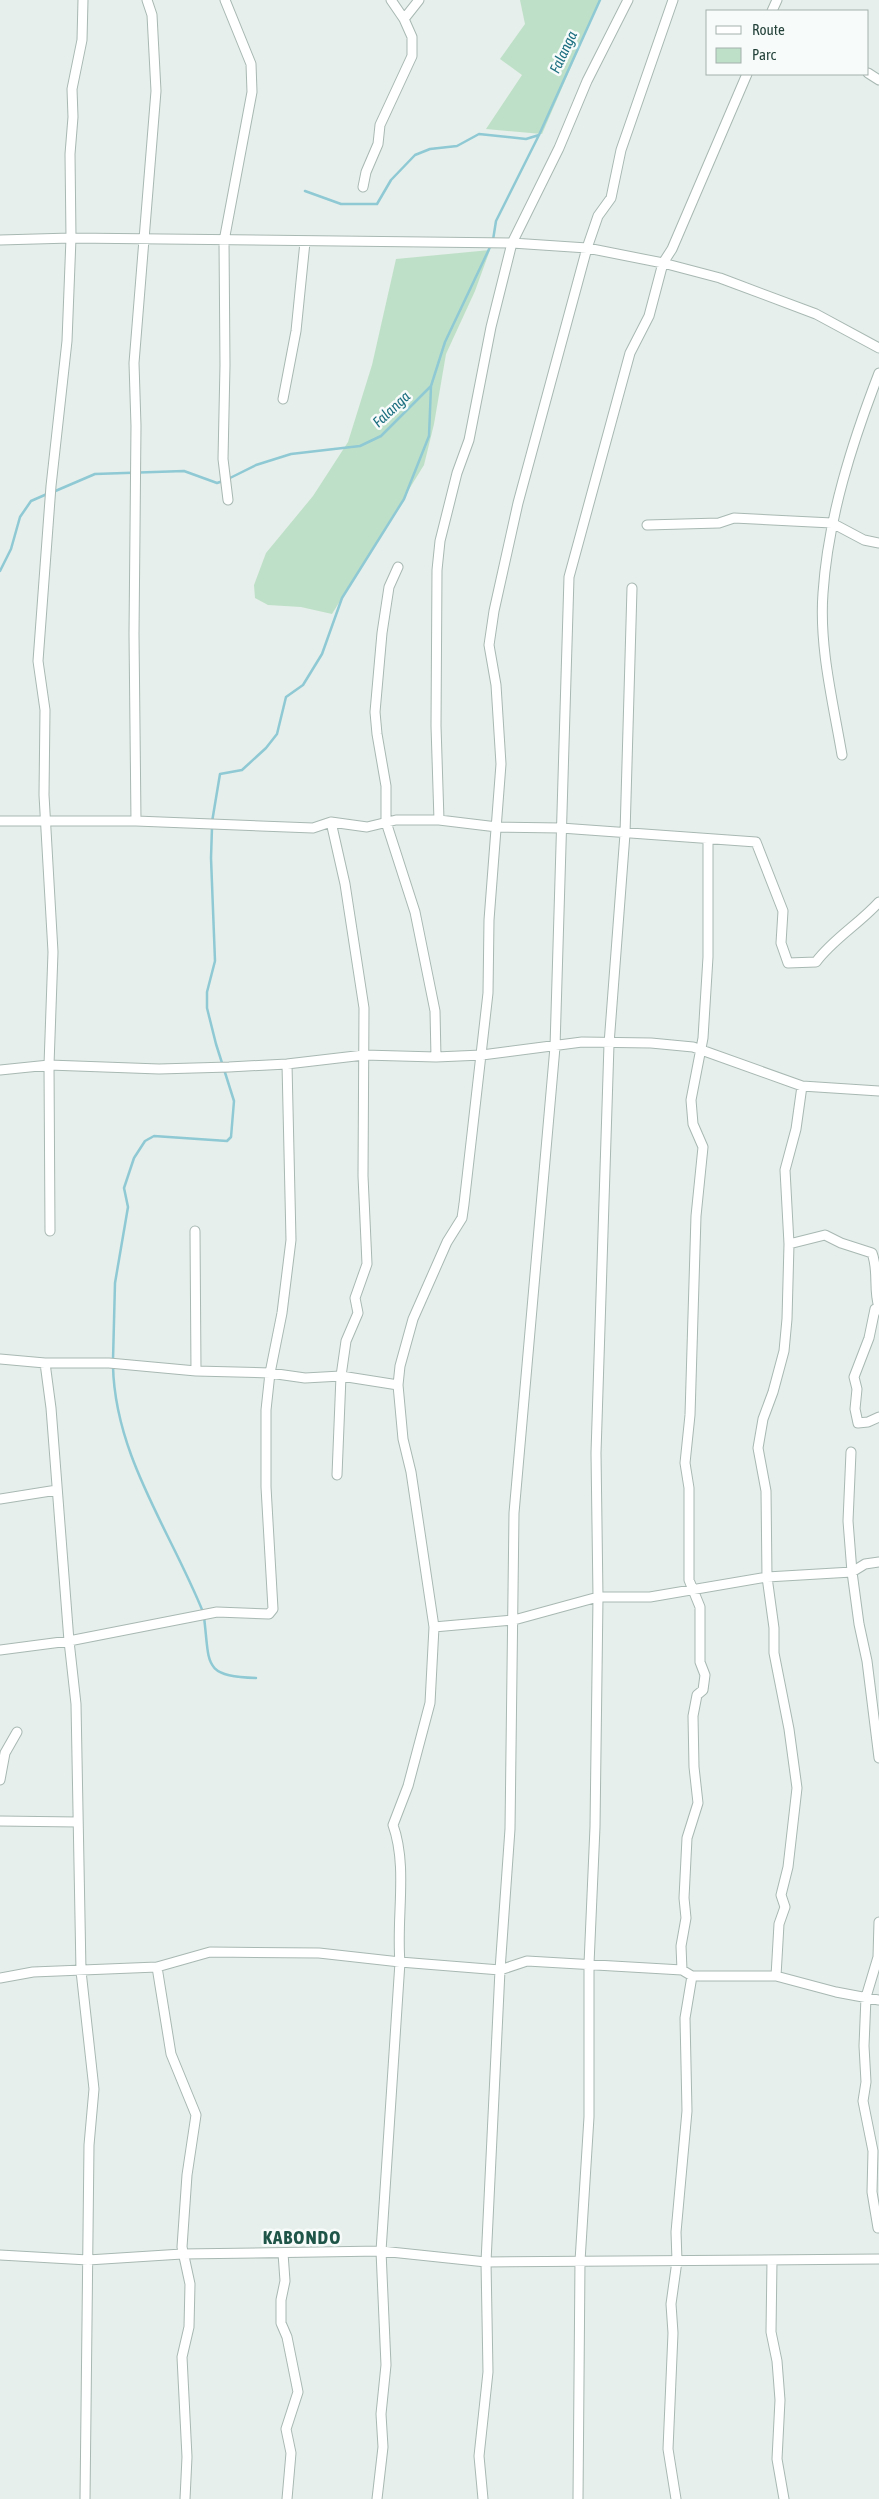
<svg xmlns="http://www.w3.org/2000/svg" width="879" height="2499" viewBox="0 0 879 2499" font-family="'Asap Condensed',sans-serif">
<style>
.green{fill:#bfe0c8}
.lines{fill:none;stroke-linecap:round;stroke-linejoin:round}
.stream{stroke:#8ec9d4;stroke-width:2.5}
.minor-casing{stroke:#a8b8b2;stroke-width:11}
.minor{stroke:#fff;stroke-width:9}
.labels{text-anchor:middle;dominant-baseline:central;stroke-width:5;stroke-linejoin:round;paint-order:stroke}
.water-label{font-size:15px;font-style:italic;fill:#1c6f80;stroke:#f7fbf9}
.district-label{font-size:19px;font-weight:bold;letter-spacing:1px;fill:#1f5548;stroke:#f7fbf9}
</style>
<rect width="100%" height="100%" fill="#e6efeb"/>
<!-- green -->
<path class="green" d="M520 0H600L542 134 486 129 522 75 500 59 525 24Z
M490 250 475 291 446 354 434 424 424 465 332 614 301 607 268 605 255 598 254 585 266 553 313 496 348 442 372 365 396 259Z"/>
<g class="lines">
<!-- stream -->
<path class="stream" d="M305 191 341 204H377L391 180 415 155 430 149 457 146 479 134 526 139 539 135
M493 240 496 221 539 135 600 0
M228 479 256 465 291 454 360 446 381 436 431 386 445 342 491 245
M53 492 95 474 184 471 217 483 223 481
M0 571 11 549 20 517 31 501 47 494
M212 822 220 774 242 770 266 748 277 734 286 697 303 685 322 654 342 598 404 499 429 436 431 386
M113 1360 115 1283 128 1207 124 1188 134 1158 145 1141 154 1136 227 1141 231 1137 234 1101 216 1044 207 1008V992L215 961 211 858 212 827
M113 1366C115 1456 170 1530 203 1612
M204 1617C210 1665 202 1676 256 1678"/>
<defs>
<path id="minor" d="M225 0 251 64 252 92 224 241 225 365 223 459 228 500
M772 11 777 0
M404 19 419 0
M868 73 879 80
M363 187 366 172 378 144 380 125 412 56V37L404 19 391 0
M0 240 71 238 512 243 587 248 663 263 720 278 816 314 879 348
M283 399 296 331 305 242
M647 525 719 523 734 518 832 523 864 540 879 543
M398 567 389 587 382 633 375 712 377 734 386 786V822L415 912 435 1011 436 1057
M842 755C833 702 819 647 823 593 828 518 852 443 879 373
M439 820 436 726 437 570 440 541 457 473 469 440 491 327 512 243 559 148 587 81 628 0
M0 821H136L313 828 331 822 367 827 396 820H439L497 827 561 828 756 842 783 911 781 943 788 963 816 962C833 939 859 924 879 902
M136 821 134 634 136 426 134 363 156 91 152 15 147 0
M331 822 345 884 364 1008 363 1176 367 1264 355 1298 358 1313 346 1341 341 1376 337 1475
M0 1070 49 1065 159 1069 229 1067 287 1064 364 1055 436 1057 482 1055 582 1042 651 1043 693 1047 802 1086 879 1091
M50 1231 49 1065 53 952 44 795 45 710 38 661 51 486 67 341 71 238 70 154 73 117 72 89 82 40 83 0
M195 1231 196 1371
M789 1244 825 1235 841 1243 872 1253C879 1271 873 1290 879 1307L875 1309 879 1310
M875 1309 869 1338 854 1377 857 1389 855 1409 858 1423 868 1422 879 1417
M0 1359 45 1363H109L196 1371 270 1373 305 1378 341 1376 398 1385
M45 1363 51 1408 69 1641 76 1704 81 1971 94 2089 89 2145 85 2499
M851 1452 848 1521 852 1572 859 1624 867 1661 879 1758
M0 1499 57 1490
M434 1627 514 1620 598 1597H650L767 1577 852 1572 865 1564 879 1562
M0 1650 69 1641 217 1612 269 1614 273 1609 266 1487V1410L270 1373 282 1313 291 1240 287 1064
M0 1780 5 1753 17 1732
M0 1821 77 1822
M157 1967 171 2054 196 2115 187 2175 182 2247 190 2284 189 2327 182 2357 187 2457 185 2499
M682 1970 681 1946 686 1918 684 1898 687 1838 698 1803 694 1767 693 1716 697 1695 703 1690 705 1675 700 1662V1607L689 1580V1488L685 1463 690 1415 696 1216 703 1147 693 1124 691 1100 703 1038 708 957V839
M776 1976 779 1924 785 1907 781 1895 788 1867 797 1788 789 1729 774 1653V1628L767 1577 766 1491 758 1448 763 1419 773 1392 784 1351 787 1319 789 1244 785 1170 796 1129 802 1086
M0 1978 33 1972 157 1967 210 1952 319 1953 400 1962 500 1970 527 1961 682 1970 692 1976H776L836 1992 879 2000
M878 2228 872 2192 873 2151 863 2101 866 2082 864 2046 866 1997 878 1957 879 1922
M283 2253 285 2281 281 2300V2323L287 2337 298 2392 286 2429 291 2453 287 2499
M0 2255 88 2260 182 2254 381 2251 486 2262 879 2259
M772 2261 771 2332 777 2361 780 2400 777 2459 784 2499
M377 2499 383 2447 381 2414 386 2365 381 2251 400 1962C396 1918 408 1867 393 1825L408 1786 430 1703 434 1627 411 1472 403 1439 398 1385 400 1366 413 1319 447 1242 462 1218 464 1204 488 993 489 920 501 764 496 685 489 645 494 611 518 503 587 248 598 216 611 198 621 150 673 0
M483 2499 479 2456 488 2372 486 2262 500 1970 510 1829 514 1513 555 1047 569 577 630 353 649 316 663 263 672 249 747 74
M578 2499 580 2261 589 2117V1964L595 1827 598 1597 596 1453 609 1044 625 834 632 588
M676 2499 668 2449 673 2333 671 2304 677 2261 676 2232 687 2111 685 2018 692 1976"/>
</defs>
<!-- minor casing -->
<use href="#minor" class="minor-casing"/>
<!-- minor -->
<use href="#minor" class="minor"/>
</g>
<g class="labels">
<!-- water labels -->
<g class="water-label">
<text transform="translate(563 52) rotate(-65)">Falanga</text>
<text transform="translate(391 409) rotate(-43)">Falanga</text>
</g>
<!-- district labels -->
<g class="district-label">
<text x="302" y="2237">KABONDO</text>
</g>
</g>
<!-- legend -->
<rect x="706" y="10" width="162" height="65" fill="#f7fbf9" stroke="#a3b1ad"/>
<rect x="716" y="26" width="25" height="8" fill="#ffffff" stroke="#a3b1ad"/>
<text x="752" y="35" font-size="15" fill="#24423a">Route</text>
<rect x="716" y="48" width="25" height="15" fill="#bfe0c8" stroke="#a3b1ad"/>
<text x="752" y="60" font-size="15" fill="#24423a">Parc</text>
</svg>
